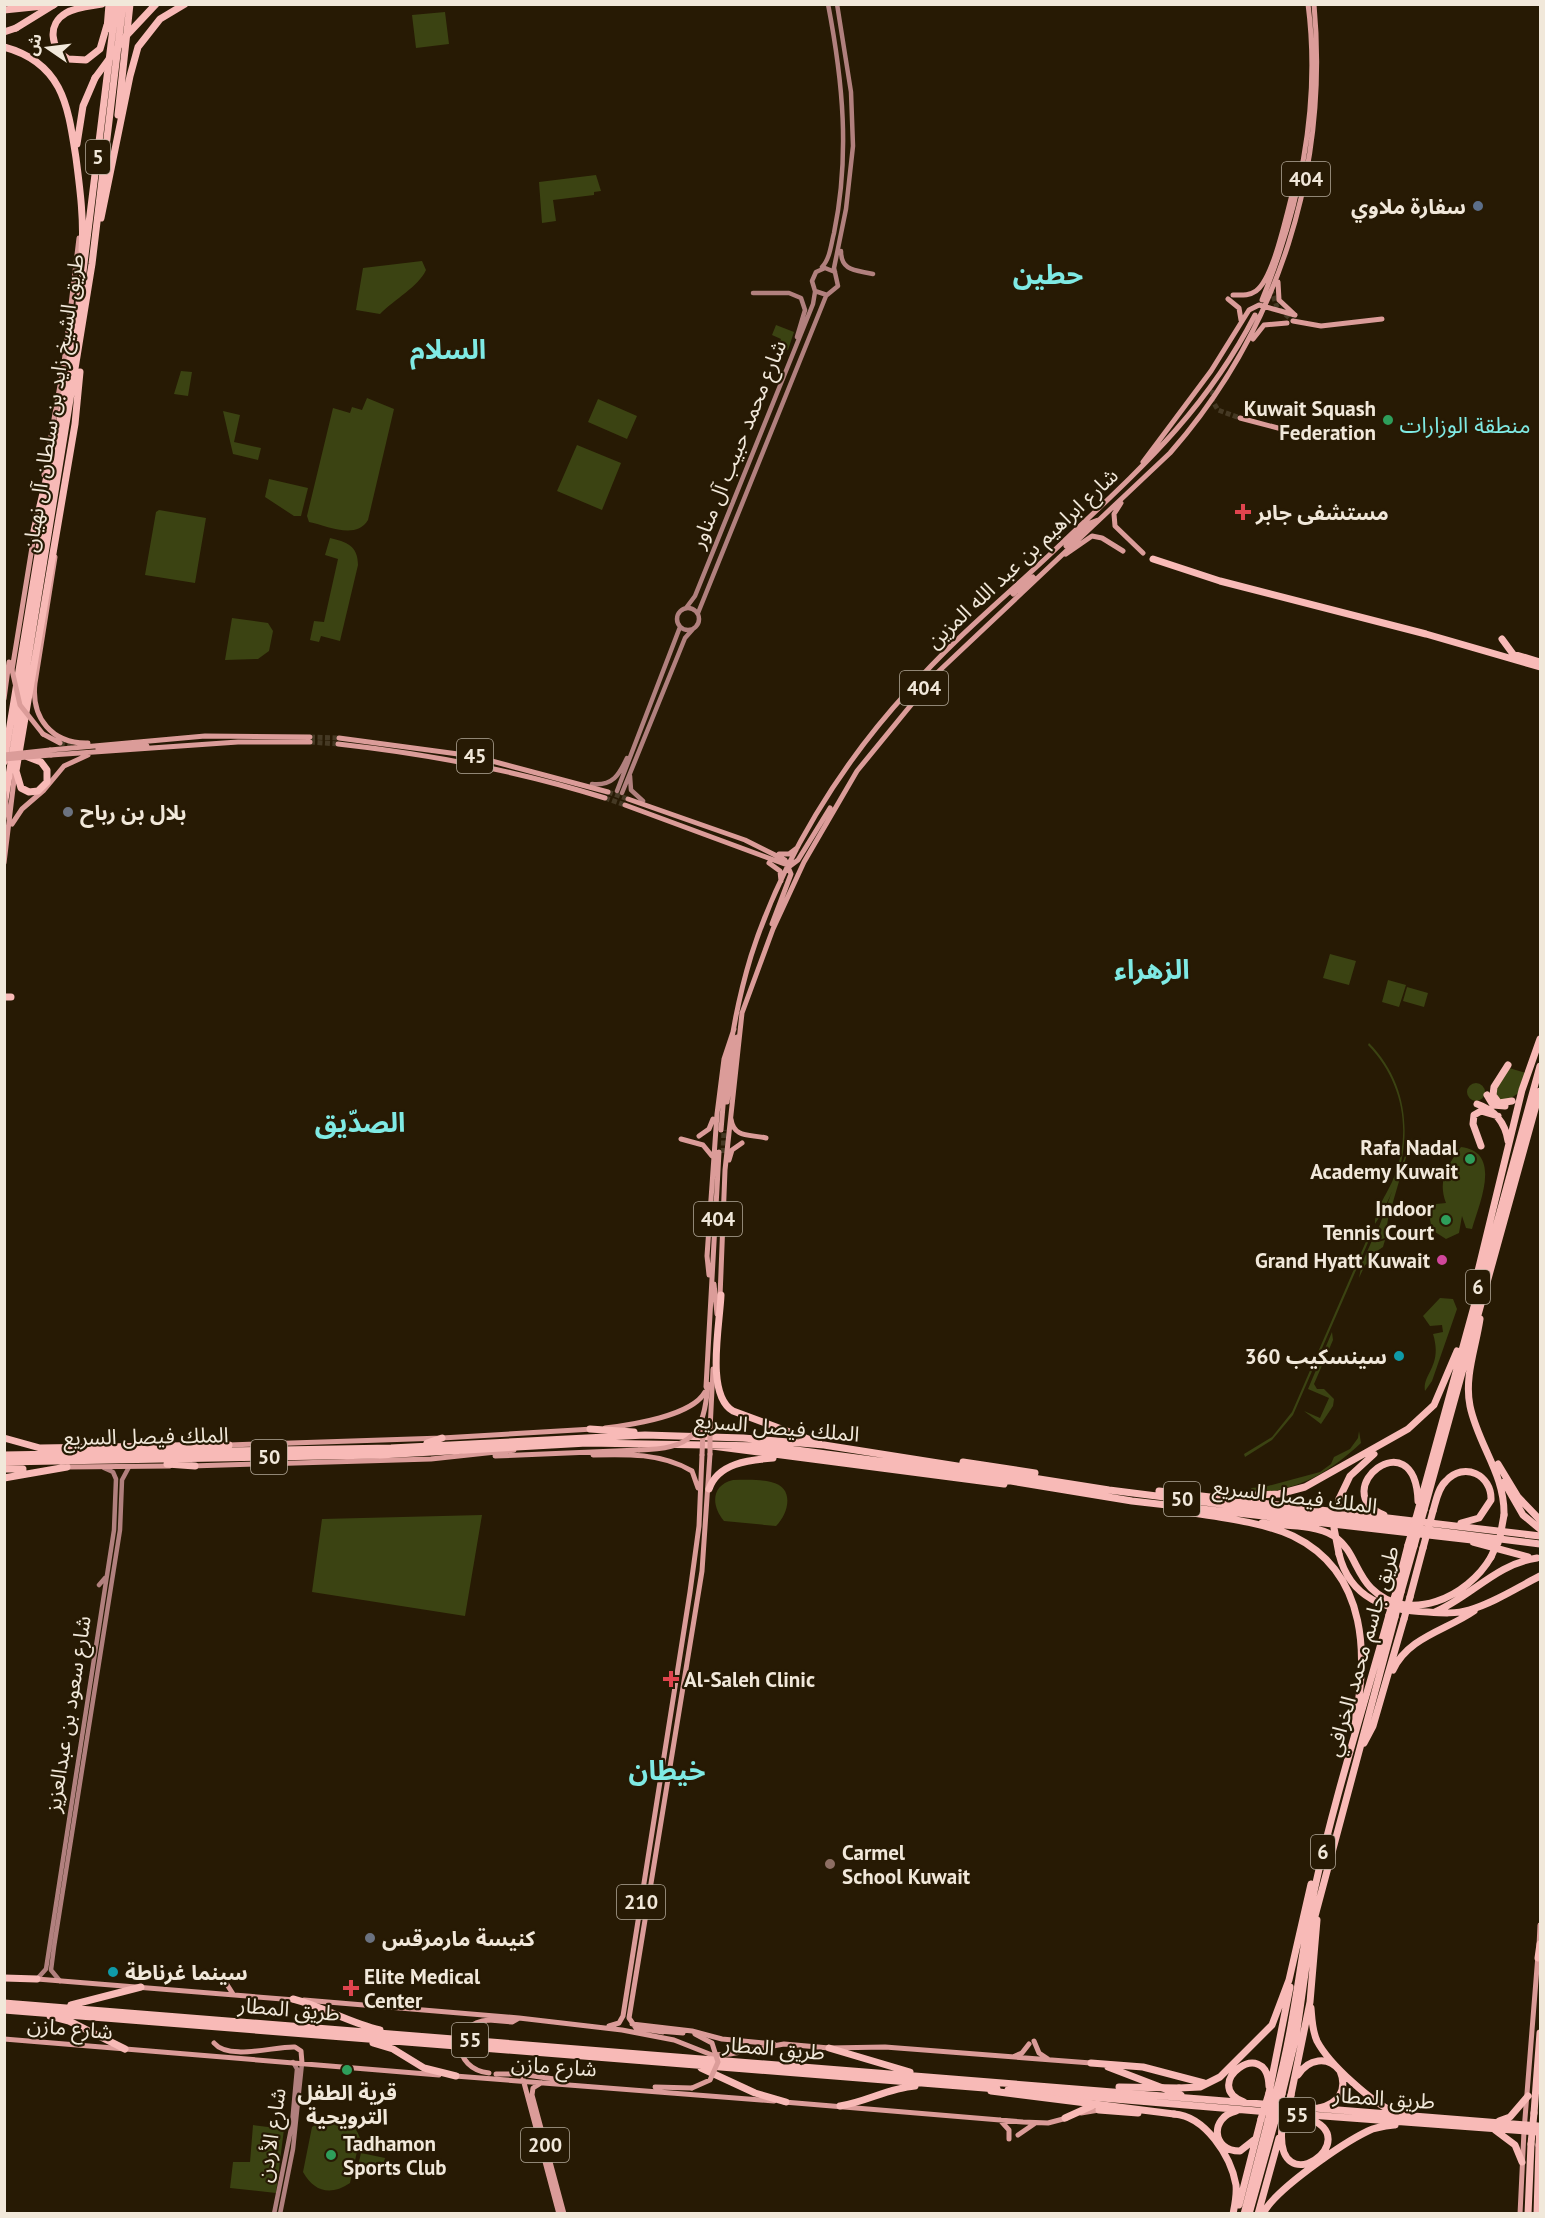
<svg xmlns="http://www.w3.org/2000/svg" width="1545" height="2218" viewBox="0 0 1545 2218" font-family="'PT Sans','Noto Sans Arabic',sans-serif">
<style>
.green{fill:#3b4312}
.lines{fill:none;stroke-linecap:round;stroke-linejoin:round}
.primary-tunnel{stroke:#453924;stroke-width:5;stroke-dasharray:5 2.5;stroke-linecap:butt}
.secondary{stroke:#b1807e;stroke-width:4.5}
.primary{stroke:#db9c99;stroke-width:5}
.highway{stroke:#f8bab7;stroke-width:7}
.primary-bridge{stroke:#db9c99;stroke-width:5}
.highway-bridge{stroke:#f8bab7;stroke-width:7}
.service-dot{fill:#5c6f8a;stroke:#271a04;stroke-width:2}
.leisure-dot{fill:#2e9e5b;stroke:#271a04;stroke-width:2}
.health-dot{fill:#e0444e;stroke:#271a04;stroke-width:2}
.worship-dot{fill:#6b7280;stroke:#271a04;stroke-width:2}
.hotel-dot{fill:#d1479c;stroke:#271a04;stroke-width:2}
.culture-dot{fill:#0f9aa8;stroke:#271a04;stroke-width:2}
.education-dot{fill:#8d6e63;stroke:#271a04;stroke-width:2}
.labels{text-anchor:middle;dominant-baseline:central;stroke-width:4.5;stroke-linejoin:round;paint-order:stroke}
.shield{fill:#271a04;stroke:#b4aa9a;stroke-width:1.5}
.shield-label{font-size:20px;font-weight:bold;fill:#f1e8da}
.poi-label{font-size:21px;font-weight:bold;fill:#f1e8da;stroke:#271a04;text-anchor:start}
.street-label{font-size:21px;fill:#f1e8da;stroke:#271a04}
.neighbourhood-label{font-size:22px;fill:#7feae4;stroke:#271a04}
.district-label{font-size:27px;font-weight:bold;fill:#7feae4;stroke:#271a04}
</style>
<rect width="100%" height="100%" fill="#271a04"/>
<!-- green -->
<path class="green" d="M445 12 449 44 416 48 412 15Z
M596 175 601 191 594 192V195L553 200 556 221 542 223 539 182Z
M422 261 426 270C418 287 395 299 380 314L356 310 363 268Z
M776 325 794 332 788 350 778 345 781 339 772 335Z
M181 371 192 372 188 396 174 394Z
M367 398 394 409 368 520C356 540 328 526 309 522L307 516 333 408 350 413 352 407 362 410Z
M598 399 637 416 627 439 588 422Z
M223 411 240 415 234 442 261 448 258 460 233 454Z
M577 445 621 463 602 510 557 491Z
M269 479 308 488 301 516H294L265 497Z
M159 510 206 518 195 583 145 575 156 512Z
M330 538C346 542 358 545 358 565L340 641 321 636 319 642 310 640 314 621 324 622 338 559 325 555Z
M232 618 268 623 273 631 269 651 258 659 225 660Z
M1330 954 1356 961 1349 985 1323 978Z
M1388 980 1406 985 1399 1007 1382 1002Z
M1407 987 1428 993 1424 1007 1403 1001Z
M1369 1043C1419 1094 1412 1167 1375 1224 1374 1213 1387 1193 1392 1182 1413 1135 1404 1082 1368 1045Z
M1509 1068 1526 1073 1520 1092 1505 1102 1495 1098 1494 1092Z
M1467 1092a9 9 0 1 1 18 0a9 9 0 1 1-18 0Z
M1412 1137 1388 1219 1385 1238 1379 1240 1376 1235Z
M1461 1147C1503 1152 1479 1204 1472 1229L1466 1228 1462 1216 1459 1233 1446 1239 1432 1230 1429 1214 1436 1204 1446 1203C1437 1180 1448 1165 1461 1147Z
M1371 1230 1373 1231 1293 1415 1272 1440 1245 1457 1244 1454 1272 1437 1292 1412Z
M1374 1236 1378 1242 1385 1240 1383 1247 1374 1253 1373 1261 1365 1265 1359 1278 1362 1263Z
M1440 1298 1453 1299 1457 1309 1432 1381 1425 1391C1422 1374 1443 1366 1433 1334L1443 1332 1442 1325 1430 1326 1423 1316Z
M1332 1332 1333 1340 1314 1384 1317 1389H1324L1334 1399 1333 1406 1321 1424 1304 1411 1320 1418 1329 1398 1308 1389Z
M1359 1431 1361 1443C1325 1476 1300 1488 1252 1495L1251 1488 1264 1487 1320 1472 1331 1464 1334 1457 1350 1449 1358 1438Z
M733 1480C745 1480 759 1479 771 1482 795 1487 789 1513 776 1526L724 1521C711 1506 711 1485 733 1480Z
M482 1515 465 1616 312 1592 322 1519Z
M333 2116C348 2117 355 2125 360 2138L350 2183C331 2196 314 2192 303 2172L312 2127 327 2117Z
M253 2125 284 2129 276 2193 230 2188 233 2162H250Z
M361 2153 385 2158 382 2171 358 2166Z"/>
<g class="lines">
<!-- primary-tunnel -->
<path class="primary-tunnel" d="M1271 289 1277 307 1293 321
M1213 390 1212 400 1218 410 1240 418
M310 737 339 738
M310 742 338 744
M60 743 76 747
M608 792 628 799
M605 798 625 805
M723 1153 724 1130"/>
<!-- secondary -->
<path class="secondary" d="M841 251C841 272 857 270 873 274
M822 267C830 259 831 244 834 233 850 155 843 82 828 4
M835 272 825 268 816 272 812 281 815 291 827 295 838 286 834 268 846 209 853 146 851 92 837 4
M753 293H789L801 298 805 310 797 337
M677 619a11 11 0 1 1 22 0a11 11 0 1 1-22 0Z
M686 608 695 596 813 304 815 292
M698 613 826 296
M630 776 631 790 643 801
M592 784C613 786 619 775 627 758
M617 791 680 627
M622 793 685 638 693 629
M99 1585 105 1578
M37 1979 46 1969 114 1530 116 1479 113 1472 104 1468
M60 1981 51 1970 54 1947 120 1530 122 1480 129 1467
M274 2214 292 2124 297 2069 293 2062
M280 2214 293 2149 302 2063"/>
<!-- primary -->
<path class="primary" d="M1278 282 1279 300 1295 315
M1233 295C1241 295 1249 296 1256 291 1277 276 1290 193 1300 167
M1228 299 1239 308 1241 320
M1262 300C1300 206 1321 105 1308 4
M1293 321 1321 326 1382 319
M1253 339 1264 325 1287 323
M1240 418 1308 436
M1143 462 1211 371 1249 310 1259 305 1295 315
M44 475 64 363 79 238
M1121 503 1114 514 1115 526 1143 553
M1066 546 1090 523 1098 520
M1066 554 1092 536 1102 538 1123 551
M55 557 35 683C31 718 52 744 88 743
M1013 594 1033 577
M12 670 35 529
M4 699 9 662
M43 734 60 743
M339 738 473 756 608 792
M338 744C429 754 518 771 605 798
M98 749 147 746
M50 750 205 736 310 737
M51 755 238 742H310
M628 799 745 840 785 860 791 874 772 924
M625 805 790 866 798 860 830 808
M12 824 22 809 44 790 64 766 88 755
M779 854H789L797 848
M4 863 15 772
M769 863 780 871 781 881
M727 1102 737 1037
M731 1119C734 1139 751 1134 766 1138
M721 1130C725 1072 734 1012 751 956 782 859 840 765 909 690 955 637 1011 592 1061 544 1139 470 1205 412 1255 315
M699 1136 709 1129 713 1119
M681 1139 703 1145 712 1156
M729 1160 732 1150 742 1143
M709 1275 707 1256 717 1114 724 1059 734 1029
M714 1284 717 1314
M720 1297 725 1170 742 1013 773 929 804 862 857 771 938 672 1170 453C1279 329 1329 168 1314 4
M706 1387 719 1152
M605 1428C630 1425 692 1416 705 1392
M710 1430 713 1369
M229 1445 442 1438 593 1429
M593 1455C626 1454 662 1453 692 1471L698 1488
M495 1456 639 1450
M191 1466 431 1459 514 1450
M67 1467 170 1466
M1539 1946 1540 1925
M37 1979 295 2000
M226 1983 233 1994
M304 2000 519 2018 622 2030 674 2040 712 2055 730 2054 784 2044 829 2048 885 2047 1091 2063
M489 2020 512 2022 519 2018
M632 2024 692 2031 722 2039 774 2044
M609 2026 619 2023 623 2016 690 1592 699 1526 702 1455
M659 2031 683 2033
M663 2032 636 2028 629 2018 702 1571 710 1454
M4 2039 439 2075
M1034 2041 1039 2053 1048 2059
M214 2043C229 2061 275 2046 295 2047L301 2051 302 2063
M1015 2056 1022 2053 1029 2044
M496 2074H520L554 2079
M455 2076 774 2101
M523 2079 559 2214
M541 2083 533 2088 532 2095 564 2214
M655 2087 692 2088
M784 2102 1023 2122 1048 2123 1067 2118
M1081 2113 1099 2110
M1000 2120 1009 2130V2139
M1018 2135 1034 2124
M1520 2214 1524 2131 1538 1955"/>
<!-- highway -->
<path class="highway" d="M102 4C91 6 76 7 66 13 47 24 50 48 68 59L86 60 100 49 107 25
M4 10 53 5
M107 29 109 4
M4 32 16 28
M4 47C63 63 68 106 76 158 80 189 84 219 82 250
M118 115 130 4
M77 144 83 106 95 78
M101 218 130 76 138 47 160 19 185 4
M34 531 48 472
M1153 559 1220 581 1426 634 1540 667
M1502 639 1513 654 1540 662
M28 757 41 762 47 770V782L38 791 29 792 21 788 16 771 75 424 80 372
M4 762 79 304 116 4
M5 800 92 264 123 4
M4 997H11
M1508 1065 1494 1087 1493 1095 1499 1103 1512 1101
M1487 1095 1493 1105 1505 1106
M1477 1104C1495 1110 1505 1122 1508 1141
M1481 1146 1473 1124 1474 1115 1481 1111 1498 1116
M1478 1271 1522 1090 1540 1039
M721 1295C720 1324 705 1395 733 1411L819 1443
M1480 1319C1476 1347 1464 1377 1470 1406 1478 1445 1505 1474 1504 1515
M590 1429 634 1432
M4 1438 40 1448 229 1445
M427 1443 442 1438
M712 1446 1004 1484
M4 1455 391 1448 645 1435 743 1438 824 1445 1109 1490 1540 1544
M4 1462 380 1455 587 1443 766 1446 932 1468 1132 1501 1498 1543
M963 1462 1035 1473
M167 1464 195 1466
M1498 1464 1518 1497 1540 1520
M4 1469H23
M4 1478 67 1467
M1504 1482 1523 1515 1540 1529
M709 1489C718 1463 749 1460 773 1458
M1159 1491 1540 1536
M1239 1496 1279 1494 1305 1487 1408 1429 1434 1405 1457 1351
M1339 1499 1350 1476 1374 1454
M1168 1509C1206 1516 1258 1520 1293 1536 1369 1573 1369 1659 1353 1730
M1424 1510 1540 1091
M1433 1511C1436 1501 1438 1488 1446 1481 1464 1461 1492 1475 1491 1500L1479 1518 1461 1523
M1384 1515C1325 1491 1415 1418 1418 1501
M1416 1518 1540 1066
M1262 1523C1283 1526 1315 1524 1334 1536 1354 1550 1355 1572 1371 1588 1408 1625 1468 1597 1491 1557
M1473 1542 1528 1557
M1339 1554C1350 1599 1387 1611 1428 1612 1442 1613 1456 1614 1469 1610 1494 1603 1518 1587 1540 1576
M1396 1592 1408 1545
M1401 1592 1414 1546
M1410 1597 1423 1548
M1435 1612C1472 1596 1496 1564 1537 1558
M1393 1670C1408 1637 1447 1630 1474 1611
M1364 1743 1373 1726 1404 1619
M1538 1958 1540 1944
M4 1978 37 1979
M293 1999C324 2007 349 2023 380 2030
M4 2003 1538 2126
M71 2005 141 1987
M1311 2008C1312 2019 1312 2030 1317 2041 1329 2064 1372 2103 1396 2113
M4 2010 997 2089
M50 2016 69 2021 125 2049
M373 2043 393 2049 424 2068 456 2076
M829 2048 910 2072
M1091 2063 1143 2067 1204 2083
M1108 2067 1181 2095
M701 2068 755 2093 786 2102
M1298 2075C1308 2059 1328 2055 1340 2071 1348 2090 1338 2104 1319 2108
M1179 2088 1200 2087 1220 2077 1272 2025 1289 1980 1311 1884
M1008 2090 1269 2112
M1269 2093 1290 1987
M1276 2093C1295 2025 1300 1956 1315 1887 1335 1796 1364 1706 1389 1615
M1282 2094 1296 2037 1311 1931 1395 1617
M1291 2095 1310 2002 1317 1920
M1244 2102C1199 2085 1267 2034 1269 2086
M840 2106C866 2102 889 2088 915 2086
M1099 2110 1138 2113
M1236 2111C1210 2117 1211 2151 1240 2151L1254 2140
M1283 2113 1538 2132
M1534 2113 1540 2033
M1174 2114C1205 2116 1231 2156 1236 2185 1237 2195 1235 2204 1233 2214
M1065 2118 1096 2104
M1499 2121 1510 2117 1528 2096
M1282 2127C1274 2206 1369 2139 1307 2118
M1495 2130 1515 2145 1522 2162
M1239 2205 1261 2119
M1244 2214 1268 2121
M1249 2214 1275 2121
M1258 2214 1279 2138
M1263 2214C1273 2191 1343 2143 1368 2131 1376 2127 1386 2126 1395 2125
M1528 2214 1531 2144
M1537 2214 1539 2145"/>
<!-- primary-bridge -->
<path class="primary-bridge" d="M12 670 20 705 43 734
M4 755 50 750
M4 759 51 755
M4 792 9 819
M639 1450C691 1449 704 1435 708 1384
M710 1454V1430
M702 1455 703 1430
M489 2073C452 2069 450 2023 489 2020
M692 2088 710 2080 718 2062 712 2043 695 2034"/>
<!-- highway-bridge -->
<path class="highway-bridge" d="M16 28 55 4
M95 78 126 36 156 4
M1408 1545 1416 1518
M1414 1546 1424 1510
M1423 1548 1433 1511
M1339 1554 1334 1528 1339 1499
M1491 1557 1500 1537 1504 1515
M1389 1615 1396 1592
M1395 1617 1401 1592
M1404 1619 1410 1597
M1119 2087 1179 2088
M991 2091 1174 2114
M1261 2119 1269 2093
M1268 2121 1276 2093
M1275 2121 1282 2094
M1284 2121 1291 2095
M1531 2144 1534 2113
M1539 2145 1540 2127"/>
</g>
<!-- markers -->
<circle class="service-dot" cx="1478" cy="206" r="6"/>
<g class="leisure-dot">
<circle cx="1388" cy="420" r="6"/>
<circle cx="1470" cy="1159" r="6"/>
<circle cx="1446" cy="1220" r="6"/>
<circle cx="347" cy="2070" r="6"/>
<circle cx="331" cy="2155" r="6"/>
</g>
<g class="health-dot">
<path d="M1240 503h6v6h6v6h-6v6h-6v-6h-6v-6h6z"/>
<path d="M668 1670h6v6h6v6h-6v6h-6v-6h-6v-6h6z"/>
<path d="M348 1979h6v6h6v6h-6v6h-6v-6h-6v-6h6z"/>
</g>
<g class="worship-dot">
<circle cx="68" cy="812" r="6"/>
<circle cx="370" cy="1938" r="6"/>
</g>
<circle class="hotel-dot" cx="1442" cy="1260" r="6"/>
<g class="culture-dot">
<circle cx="1399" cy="1356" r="6"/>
<circle cx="113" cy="1972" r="6"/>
</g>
<circle class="education-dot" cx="830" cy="1864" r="6"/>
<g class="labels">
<!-- shield labels -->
<g class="shield">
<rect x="86" y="140" width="24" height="34" rx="4.5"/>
<rect x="1282" y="162" width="48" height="34" rx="4.5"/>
<rect x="900" y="671" width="48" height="34" rx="4.5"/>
<rect x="457" y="739" width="36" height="34" rx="4.5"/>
<rect x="694" y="1202" width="48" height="34" rx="4.5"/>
<rect x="1466" y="1270" width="24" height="34" rx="4.5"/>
<rect x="251" y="1440" width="36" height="34" rx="4.5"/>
<rect x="1164" y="1482" width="36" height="34" rx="4.5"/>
<rect x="1311" y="1835" width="24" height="34" rx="4.5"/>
<rect x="617" y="1885" width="48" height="34" rx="4.5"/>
<rect x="452" y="2023" width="36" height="34" rx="4.5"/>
<rect x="1279" y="2098" width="36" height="34" rx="4.5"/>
<rect x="521" y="2128" width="48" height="34" rx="4.5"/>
</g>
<g class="shield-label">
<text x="98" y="157">5</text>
<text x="1306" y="179">404</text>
<text x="924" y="688">404</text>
<text x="475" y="756">45</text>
<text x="718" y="1219">404</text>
<text x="1478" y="1287">6</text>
<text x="269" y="1457">50</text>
<text x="1182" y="1499">50</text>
<text x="1323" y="1852">6</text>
<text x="641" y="1902">210</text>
<text x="470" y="2040">55</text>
<text x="1297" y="2115">55</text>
<text x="545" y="2145">200</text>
</g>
<!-- poi labels -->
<g class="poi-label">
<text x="1466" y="206" text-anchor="end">سفارة ملاوي</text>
<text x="1376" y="408" text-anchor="end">Kuwait Squash<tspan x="1376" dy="24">Federation</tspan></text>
<text x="1256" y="512">مستشفى جابر</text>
<text x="80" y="812">بلال بن رباح</text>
<text x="1458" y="1147" text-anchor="end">Rafa Nadal<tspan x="1458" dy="24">Academy Kuwait</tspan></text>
<text x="1434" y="1208" text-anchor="end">Indoor<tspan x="1434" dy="24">Tennis Court</tspan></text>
<text x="1430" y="1260" text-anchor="end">Grand Hyatt Kuwait</text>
<text x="1387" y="1356" text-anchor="end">سينسكيب 360</text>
<text x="684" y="1679">Al-Saleh Clinic</text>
<text x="842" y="1852">Carmel<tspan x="842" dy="24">School Kuwait</tspan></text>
<text x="382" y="1938">كنيسة مارمرقس</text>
<text x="125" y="1972">سينما غرناطة</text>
<text x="364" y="1976">Elite Medical<tspan x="364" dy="24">Center</tspan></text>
<text x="347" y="2092" text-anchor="middle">قرية الطفل<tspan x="347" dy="24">الترويحية</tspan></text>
<text x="343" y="2143">Tadhamon<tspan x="343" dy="24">Sports Club</tspan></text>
</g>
<!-- street labels -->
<g class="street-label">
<text transform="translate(53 403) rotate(-81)">طريق الشيخ زايد بن سلطان آل نهيان</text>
<text transform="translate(738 444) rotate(-68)">شارع محمد حبيب آل مناور</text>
<text transform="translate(1022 558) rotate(-43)">شارع ابراهيم بن عبد الله المزين</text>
<text transform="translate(777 1427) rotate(5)">الملك فيصل السريع</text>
<text transform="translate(146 1436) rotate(-1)">الملك فيصل السريع</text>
<text transform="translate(1295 1496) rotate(7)">الملك فيصل السريع</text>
<text transform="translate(1362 1651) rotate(-74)">طريق جاسم محمد الخرافي</text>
<text transform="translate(68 1714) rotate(-81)">شارع سعود بن عبدالعزيز</text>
<text transform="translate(289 2009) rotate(5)">طريق المطار</text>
<text transform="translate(70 2028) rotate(5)">شارع مازن</text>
<text transform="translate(774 2048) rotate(5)">طريق المطار</text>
<text transform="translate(554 2066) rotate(4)">شارع مازن</text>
<text transform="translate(1384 2098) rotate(4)">طريق المطار</text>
<text transform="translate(271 2135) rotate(-81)">شارع الأردن</text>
</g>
<!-- neighbourhood labels -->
<g class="neighbourhood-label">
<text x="1465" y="425">منطقة الوزارات</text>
</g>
<!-- district labels -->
<g class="district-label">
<text x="1048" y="274">حطين</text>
<text x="448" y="349">السلام</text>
<text x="1152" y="969">الزهراء</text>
<text x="360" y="1122">الصدّيق</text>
<text x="667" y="1770">خيطان</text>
</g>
</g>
<!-- border -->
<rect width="1545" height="2218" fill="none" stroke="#f1e8da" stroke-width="12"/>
<!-- north arrow -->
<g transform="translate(48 48) rotate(284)" stroke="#271a04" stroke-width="4.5" paint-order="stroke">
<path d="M0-4.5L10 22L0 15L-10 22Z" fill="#f1e8da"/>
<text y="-9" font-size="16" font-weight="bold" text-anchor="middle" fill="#f1e8da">ش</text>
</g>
</svg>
